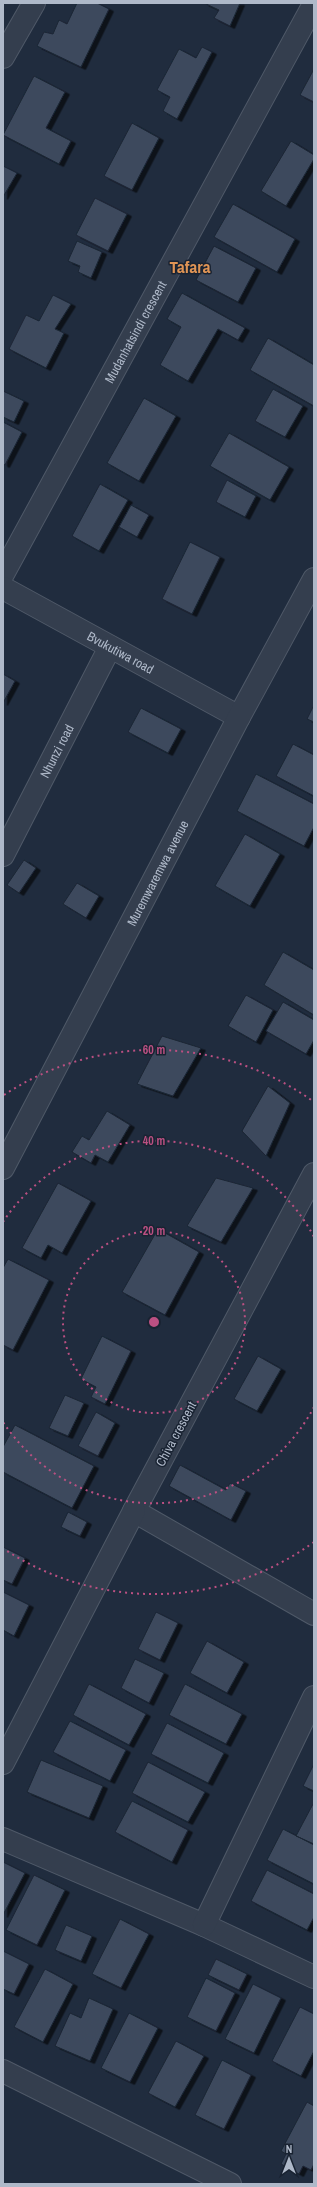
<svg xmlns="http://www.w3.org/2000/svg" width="317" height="2187" viewBox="0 0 317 2187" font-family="'Archivo Narrow',sans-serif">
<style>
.building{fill:#3c4a5d;stroke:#1b2534;filter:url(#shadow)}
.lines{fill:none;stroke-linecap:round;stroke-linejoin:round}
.street-casing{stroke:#4f5968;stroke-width:24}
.street{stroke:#343e4e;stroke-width:22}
.ring{fill:none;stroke:#bb5082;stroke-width:2;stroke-dasharray:2 4}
.labels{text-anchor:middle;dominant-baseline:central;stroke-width:3;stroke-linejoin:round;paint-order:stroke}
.street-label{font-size:13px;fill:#afb9c9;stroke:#192332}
.district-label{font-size:17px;font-weight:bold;fill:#df9455;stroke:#192332}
.centre{fill:#bb5082;stroke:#192332;stroke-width:2}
.ring-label{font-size:12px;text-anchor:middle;font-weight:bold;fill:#bb5082;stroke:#192332;stroke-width:3;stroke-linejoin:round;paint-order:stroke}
</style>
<defs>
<filter id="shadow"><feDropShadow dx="4.5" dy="2.5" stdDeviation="0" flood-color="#0009"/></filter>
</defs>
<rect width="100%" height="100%" fill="#202c3e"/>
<!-- building -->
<path class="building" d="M77 3H97L109 9 81 67 37 46 44 32 53 34 59 20 67 24Z
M204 3H240L230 26 214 18 219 10Z
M202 47 212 52 177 119 163 111 170 97 157 90 179 49 196 58Z
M314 69V102L300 95Z
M34 76 65 92 46 128 71 141 59 164 3 135Z
M132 123 159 138 132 190 104 176Z
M291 141 314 155V159L286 206 261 191Z
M3 166 17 173 3 197Z
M95 198 127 214 108 251 76 235Z
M233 204 295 239 277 272 214 237Z
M77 241 102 252 91 278 78 272 80 266 68 261Z
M214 246 256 268 238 302 196 280Z
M182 293 245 328 238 340 218 329 188 381 160 365 181 327 167 319Z
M53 295 71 304 55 329 64 333 46 368 9 349 26 315 39 321Z
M268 338 314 365V406L250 370Z
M273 389 303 406 285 437 255 421Z
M3 391 24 401 14 422 3 417Z
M144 398 176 416 139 481 107 463Z
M3 422 22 432 5 465 3 464Z
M229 433 289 467 270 500 210 466Z
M227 480 256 496 245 517 216 502Z
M100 484 128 500 99 551 72 536Z
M131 505 149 515 137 537 119 527Z
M190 542 220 557 192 614 162 599Z
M3 674 15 681 3 703Z
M314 705V722L307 719Z
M141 708 181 729 168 753 128 732Z
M293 744 314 755V796L276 776Z
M256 774 314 804V827L304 846 237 811Z
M245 834 280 854 250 906 215 886Z
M24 860 36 868 19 893 7 885Z
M77 883 99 896 86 918 63 904Z
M283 952 314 970V1015L264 985Z
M246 995 273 1010 256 1042 228 1026Z
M283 1002 314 1020V1040L306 1054 266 1031Z
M162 1036 201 1048 173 1096 137 1084Z
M268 1086 290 1103 266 1156 242 1131Z
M107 1111 130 1125 108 1162 95 1155 91 1163 72 1152 82 1136 89 1140Z
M216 1178 253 1188 221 1242 187 1226Z
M58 1183 91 1201 62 1253 48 1245 41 1258 22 1248Z
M158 1229 199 1252 165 1315 122 1292Z
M8 1259 49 1280 13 1350 3 1345V1268Z
M102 1336 131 1351 105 1404 91 1397 96 1387 81 1379Z
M258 1356 281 1369 257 1411 234 1399Z
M65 1395 84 1403 68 1436 49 1428Z
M96 1412 115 1423 98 1456 78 1446Z
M15 1425 94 1466 72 1508 3 1472V1447Z
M180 1465 226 1490 230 1483 246 1491 231 1520 169 1486Z
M68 1512 87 1522 80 1536 61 1527Z
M3 1547 25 1558 12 1584 3 1580Z
M3 1592 29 1605 14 1636 3 1630Z
M156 1612 178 1623 160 1660 138 1649Z
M207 1641 244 1662 227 1693 190 1673Z
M135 1659 164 1673 149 1703 121 1688Z
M89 1684 146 1714 129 1745 73 1715Z
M185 1684 242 1714 226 1744 169 1715Z
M70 1721 126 1750 110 1781 53 1752Z
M167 1723 224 1753 208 1783 151 1754Z
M41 1760 103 1786 89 1818 27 1792Z
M148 1762 205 1792 188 1822 132 1793Z
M314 1764V1791L303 1786Z
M132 1801 188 1830 172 1862 115 1832Z
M313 1804 314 1805V1844L296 1836Z
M283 1829 314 1845V1884L267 1860Z
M3 1862 25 1873 3 1915Z
M267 1870 314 1894V1917L307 1930 251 1901Z
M34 1875 65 1890 37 1945 6 1930Z
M120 1919 149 1934 121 1988 92 1974Z
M66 1925 92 1936 81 1961 55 1950Z
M3 1951 29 1964 14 1994 3 1989Z
M216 1959 247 1974 239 1990 208 1975Z
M45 1969 73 1984 43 2042 14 2027Z
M206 1978 235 1993 216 2031 187 2017Z
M253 1984 281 1998 254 2053 225 2039Z
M89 1998 113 2009 90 2061 55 2046 70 2013 81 2018Z
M300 2007 314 2014V2051L301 2076 272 2061Z
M129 2013 158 2028 130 2082 101 2068Z
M176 2041 204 2056 175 2107 148 2093Z
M222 2060 251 2075 224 2129 195 2115Z
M307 2102 314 2106V2164L311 2170 303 2166 299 2174 281 2164 286 2154 281 2151Z"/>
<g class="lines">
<defs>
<g id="street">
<path d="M3 57 34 3"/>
<path id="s1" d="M3 574 314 4"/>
<path id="s2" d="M3 588 239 717"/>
<path id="s3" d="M3 855 110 647"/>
<path id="s4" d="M3 1168 239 717 314 579"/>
<path d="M314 1174 134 1511 314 1614"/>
<path d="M3 1763 134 1511"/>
<path d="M3 1839 204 1925 314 1977"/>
<path d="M204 1925 314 1697"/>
<path d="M3 2071 230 2184"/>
</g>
</defs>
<!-- street casing -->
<use href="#street" class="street-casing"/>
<!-- street -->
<use href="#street" class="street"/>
</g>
<!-- distance rings -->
<g class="ring">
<circle cx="154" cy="1322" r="91"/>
<path d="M314 1407A181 181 0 0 1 3 1422M3 1222A181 181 0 0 1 314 1237"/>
<path d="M314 1542A272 272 0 0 1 4 1549M4 1095A272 272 0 0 1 314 1102"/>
</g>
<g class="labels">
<!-- street labels -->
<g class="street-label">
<text stroke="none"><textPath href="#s1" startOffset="276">Mudanhatsindi crescent</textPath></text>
<text stroke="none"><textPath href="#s2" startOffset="134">Bvukutiwa road</textPath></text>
<text stroke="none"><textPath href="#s3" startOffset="117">Nhunzi road</textPath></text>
<text stroke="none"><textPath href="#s4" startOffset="333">Muremwaremwa avenue</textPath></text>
<text transform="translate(176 1434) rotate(-62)">Chiva crescent</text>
</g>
<!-- district labels -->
<g class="district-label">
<text x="190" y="266">Tafara</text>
</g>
</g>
<circle cx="154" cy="1322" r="6" class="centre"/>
<g class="ring-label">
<text x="154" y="1054">60 m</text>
<text x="154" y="1145">40 m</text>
<text x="154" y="1235">20 m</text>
</g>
<!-- border -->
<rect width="317" height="2187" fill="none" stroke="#afb9c9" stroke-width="8"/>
<!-- north arrow -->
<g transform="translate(289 2159)" stroke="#192332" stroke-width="3" paint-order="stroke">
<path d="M0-3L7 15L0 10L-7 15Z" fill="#afb9c9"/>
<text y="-6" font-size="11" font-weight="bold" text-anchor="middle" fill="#afb9c9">N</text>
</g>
</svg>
